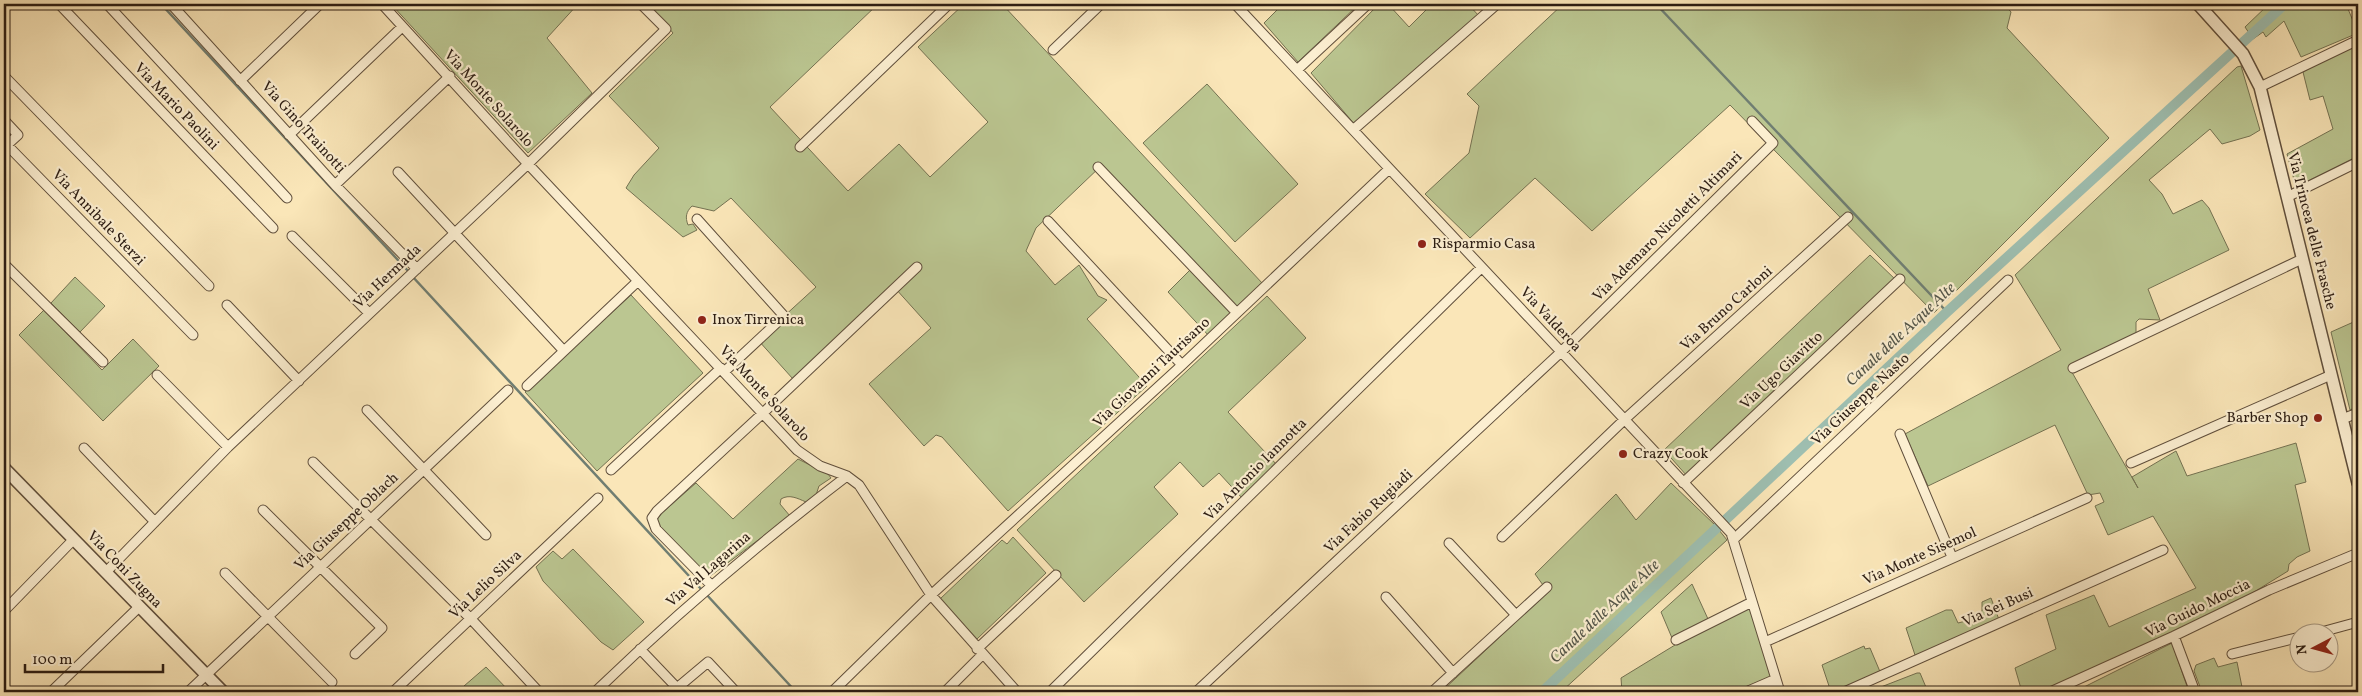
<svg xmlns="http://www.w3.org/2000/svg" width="2362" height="696" viewBox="0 0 2362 696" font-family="Vollkorn,serif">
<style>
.green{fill:#bbc691;stroke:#747252}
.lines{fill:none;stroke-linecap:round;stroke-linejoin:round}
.stream{stroke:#707e72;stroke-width:2.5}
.canal{stroke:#9ebfb1;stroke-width:10}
.minor-casing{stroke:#604f3c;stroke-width:11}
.tertiary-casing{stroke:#604f3c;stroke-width:14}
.minor{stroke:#fcefd1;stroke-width:9}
.tertiary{stroke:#fcefd1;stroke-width:11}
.poi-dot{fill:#8f2418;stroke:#fcefd1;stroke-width:2}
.labels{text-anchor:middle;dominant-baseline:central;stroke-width:4.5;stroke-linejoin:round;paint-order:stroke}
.street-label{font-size:15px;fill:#2c1d13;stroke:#fcefd1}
.poi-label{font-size:15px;fill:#2c1d13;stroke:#fcefd1;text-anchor:start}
.water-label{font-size:16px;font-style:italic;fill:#54564a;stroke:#fcefd1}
</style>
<rect width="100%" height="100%" fill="#fae6b8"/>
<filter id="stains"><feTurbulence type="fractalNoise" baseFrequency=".004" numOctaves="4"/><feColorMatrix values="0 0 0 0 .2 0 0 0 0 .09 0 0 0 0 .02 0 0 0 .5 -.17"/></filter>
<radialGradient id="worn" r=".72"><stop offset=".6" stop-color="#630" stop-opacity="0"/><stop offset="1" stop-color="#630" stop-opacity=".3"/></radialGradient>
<!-- green -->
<path class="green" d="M391 4H578L547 38 592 93 528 153Z
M649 4H878L770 107 848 191 899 144 930 177 988 122 918 47 964 4H1002L1263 284 1236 309 1102 165 1036 228 1026 251 1055 285 1079 265 1098 296 1107 300 1087 319 1147 386 1008 511 942 437 936 435 924 446 869 384 931 328 895 288 793 379 758 340 816 287 731 198 714 211 692 206C686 212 685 217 688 225L693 224 697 230 683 237 626 188 634 175 659 148 609 96 673 33Z
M1283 4H1359L1298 62 1264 23Z
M1379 4H1388L1409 27 1432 4H1468L1479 16 1356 126 1311 73Z
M1563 4H2004L2011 12 2007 28 2109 138 1934 313 1730 105 1592 231 1535 178 1470 238 1425 194 1469 153 1479 106 1467 94Z
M2269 4H2346L2358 33 2301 57 2284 21 2266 37 2263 32 2253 39 2245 27Z
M2358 40V156L2296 187 2287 154 2333 129 2323 96 2310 100 2303 72Z
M2241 66 2260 130 2250 136 2222 144 2210 129 2149 180 2162 194 2173 214 2202 200 2209 208 2229 250 2148 289 2160 320 2139 319 2136 322V335L2069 367 2138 488 2132 477 2176 451 2187 476 2296 443 2306 482 2295 485 2310 551 2297 557 2289 564 2288 571 2246 597 2046 692H2022L2015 668 2056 649 2046 615 2094 595 2109 627 2196 588 2153 516 2108 535 2095 506 2104 502 2100 493 2088 495 2055 425 1928 486 1905 434 2061 350 2015 275 2237 67Z
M1207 84 1298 184 1235 242 1143 143Z
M1870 255 1897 281 1710 451 1687 476 1664 450Z
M1191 269 1233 313 1209 336 1168 292Z
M75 277 105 306 80 332 51 303Z
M631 295 703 373 597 471 525 392Z
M1267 296 1306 338 1228 412 1277 465 1242 498 1219 473 1203 487 1180 462 1154 487 1178 514 1084 602 1017 530Z
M44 310 102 370 133 339 159 366 103 421 19 335Z
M2358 320V406L2350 410 2331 332Z
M798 459 828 474 831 478 819 486 816 495 806 502C797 498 789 494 781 499L780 504 790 516 709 577 655 522 662 513 696 483 733 519Z
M1671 483 1715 525 1727 540 1561 692H1441L1548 592 1535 574 1616 494 1636 520Z
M1013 537 1046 573 977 639 940 599 1002 540 1007 544Z
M573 549 644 622 613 650 601 642 543 581 536 567 553 551 562 559Z
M1692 584 1708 619 1748 600 1775 678 1742 692H1622L1621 678 1675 645 1661 612Z
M1991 598 2001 625 1916 658 1906 628 1946 610H1952L1958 623 1970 620 1982 611V602Z
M2172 643 2189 692H2074Z
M1864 646 1865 649 1870 648 1881 674 1845 692H1831L1822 665Z
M2214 658 2218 667 2237 662 2243 692H2202L2194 671 2196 665Z
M486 667 510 692H470L464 686Z
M1917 673H1920L1928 692H1868Z"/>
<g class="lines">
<!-- stream -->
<path class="stream" d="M161 4 409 272
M1656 4 1947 312
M412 276 702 590
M706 594 796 692"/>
<!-- canal -->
<path class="canal" d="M1542 692 1947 312 2285 4"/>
<defs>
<path id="minor" d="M59 4 273 228
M107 4 287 198
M171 4 335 185 417 269
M382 4 528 164 797 450 820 466 847 476 859 485 931 595 1017 692
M1235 4 1731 533 1780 692
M1053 50 1101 4
M1297 70 1368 4
M4 76 209 286
M240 81 320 4
M2260 87 2358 40
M4 120 18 135 7 145 193 335
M1353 130 1497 4
M289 135 402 27
M800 147 949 4
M1098 167 1237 313
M398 172 564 351
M335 185 450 76
M2287 197 2358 162
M697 219 784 316 724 372
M1048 221 1182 365
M292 236 369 313
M4 264 103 362
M227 305 299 381
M2073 368 2302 259
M157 375 228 447
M527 386 638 281
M367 410 486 535
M2342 419 2358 413
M1900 434 1952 557
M84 448 155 522
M313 462 471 619 539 692
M2131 463 2331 375
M611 470 721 368
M1683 483 1900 279
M263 510 382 628 355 654
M1502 537 1624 420 1848 217
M1733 540 2008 280
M1449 543 1516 615
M106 572 228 447 528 164 666 29 641 4
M225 573 332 682
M711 585 656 529 652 518 657 511 763 413 917 267
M1386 597 1453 673
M4 611 74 539
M2314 634 2358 622
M2174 636 2195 692
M1676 640 1752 602
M1765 642 2087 498
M640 649 681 692
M977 649 1056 575
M2232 654 2300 637
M677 688 708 662 736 692
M51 692 139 607
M188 692 508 390
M393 692 598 498
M595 692C676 614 758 544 847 476
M832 692 931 595 1182 365 1389 169
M945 692 982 655
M1050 692 1481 268
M1196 692 1561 352 1773 143 1752 121
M1432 692 1547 587
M1746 692 1776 679
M1844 692 2163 550
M2050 692 2174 636 2269 590 2358 553"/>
<path id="tertiary" d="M2198 4 2243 54 2260 87 2358 483
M4 468 223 692"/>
</defs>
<!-- minor casing -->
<use href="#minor" class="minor-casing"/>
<!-- tertiary casing -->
<use href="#tertiary" class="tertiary-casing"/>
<!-- minor -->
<use href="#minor" class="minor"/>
<!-- tertiary -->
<use href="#tertiary" class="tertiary"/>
</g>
<!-- markers -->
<g class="poi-dot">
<circle cx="1422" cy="244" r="5"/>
<circle cx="702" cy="320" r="5"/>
<circle cx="2318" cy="418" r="5"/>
<circle cx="1623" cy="454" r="5"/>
</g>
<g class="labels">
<!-- street labels -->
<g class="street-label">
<text transform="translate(488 99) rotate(48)">Via Monte Solarolo</text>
<text transform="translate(176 107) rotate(46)">Via Mario Paolini</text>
<text transform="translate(303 128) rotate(48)">Via Gino Trainotti</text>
<text transform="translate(98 218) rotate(46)">Via Annibale Sterzi</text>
<text transform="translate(1668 227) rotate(-45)">Via Ademaro Nicoletti Altimari</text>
<text transform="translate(2311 231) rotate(76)">Via Trincea delle Frasche</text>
<text transform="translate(388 277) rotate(-43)">Via Hermada</text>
<text transform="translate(1727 309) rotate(-42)">Via Bruno Carloni</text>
<text transform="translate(1550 320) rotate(47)">Via Valderoa</text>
<text transform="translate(1782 371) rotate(-43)">Via Ugo Giavitto</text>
<text transform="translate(1152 373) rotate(-43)">Via Giovanni Taurisano</text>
<text transform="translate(764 394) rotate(47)">Via Monte Solarolo</text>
<text transform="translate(1861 400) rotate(-43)">Via Giuseppe Nasto</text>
<text transform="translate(1256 470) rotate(-45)">Via Antonio Iannotta</text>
<text transform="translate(1369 512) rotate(-43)">Via Fabio Rugiadi</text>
<text transform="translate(347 522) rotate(-43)">Via Giuseppe Oblach</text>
<text transform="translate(1920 557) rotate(-24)">Via Monte Sisemol</text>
<text transform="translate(124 570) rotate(46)">Via Coni Zugna</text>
<text transform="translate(709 570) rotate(-41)">Via Val Lagarina</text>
<text transform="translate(486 585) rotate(-43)">Via Lelio Silva</text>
<text transform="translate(1998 608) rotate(-24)">Via Sei Busi</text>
<text transform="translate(2198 609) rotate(-26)">Via Guido Moccia</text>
</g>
<!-- poi labels -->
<g class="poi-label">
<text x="1432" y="244">Risparmio Casa</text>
<text x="712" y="320">Inox Tirrenica</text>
<text x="2308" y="418" text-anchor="end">Barber Shop</text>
<text x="1633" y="454">Crazy Cook</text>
</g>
<!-- water labels -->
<g class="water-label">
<text transform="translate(1901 335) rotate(-43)">Canale delle Acque Alte</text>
<text transform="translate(1605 612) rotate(-43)">Canale delle Acque Alte</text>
</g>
</g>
<!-- margin -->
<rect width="2362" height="696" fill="none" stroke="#fae6b8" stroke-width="20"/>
<rect x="5" y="5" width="2352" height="686" fill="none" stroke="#2c1d13" stroke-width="2.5"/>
<rect x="10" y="10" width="2342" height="676" fill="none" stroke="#2c1d13"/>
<!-- north arrow -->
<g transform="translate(2314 648) rotate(264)"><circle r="24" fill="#fcefd1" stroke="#a99b85"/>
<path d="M0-4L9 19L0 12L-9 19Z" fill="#8f2418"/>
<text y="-8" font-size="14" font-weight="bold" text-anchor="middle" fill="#2c1d13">N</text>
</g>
<!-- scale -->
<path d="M25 664v8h138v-8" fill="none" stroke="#2c1d13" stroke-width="2.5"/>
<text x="32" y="664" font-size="15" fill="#2c1d13" stroke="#fcefd1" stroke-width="4" paint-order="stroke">100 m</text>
<rect width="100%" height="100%" filter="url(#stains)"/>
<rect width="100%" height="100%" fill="url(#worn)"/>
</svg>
